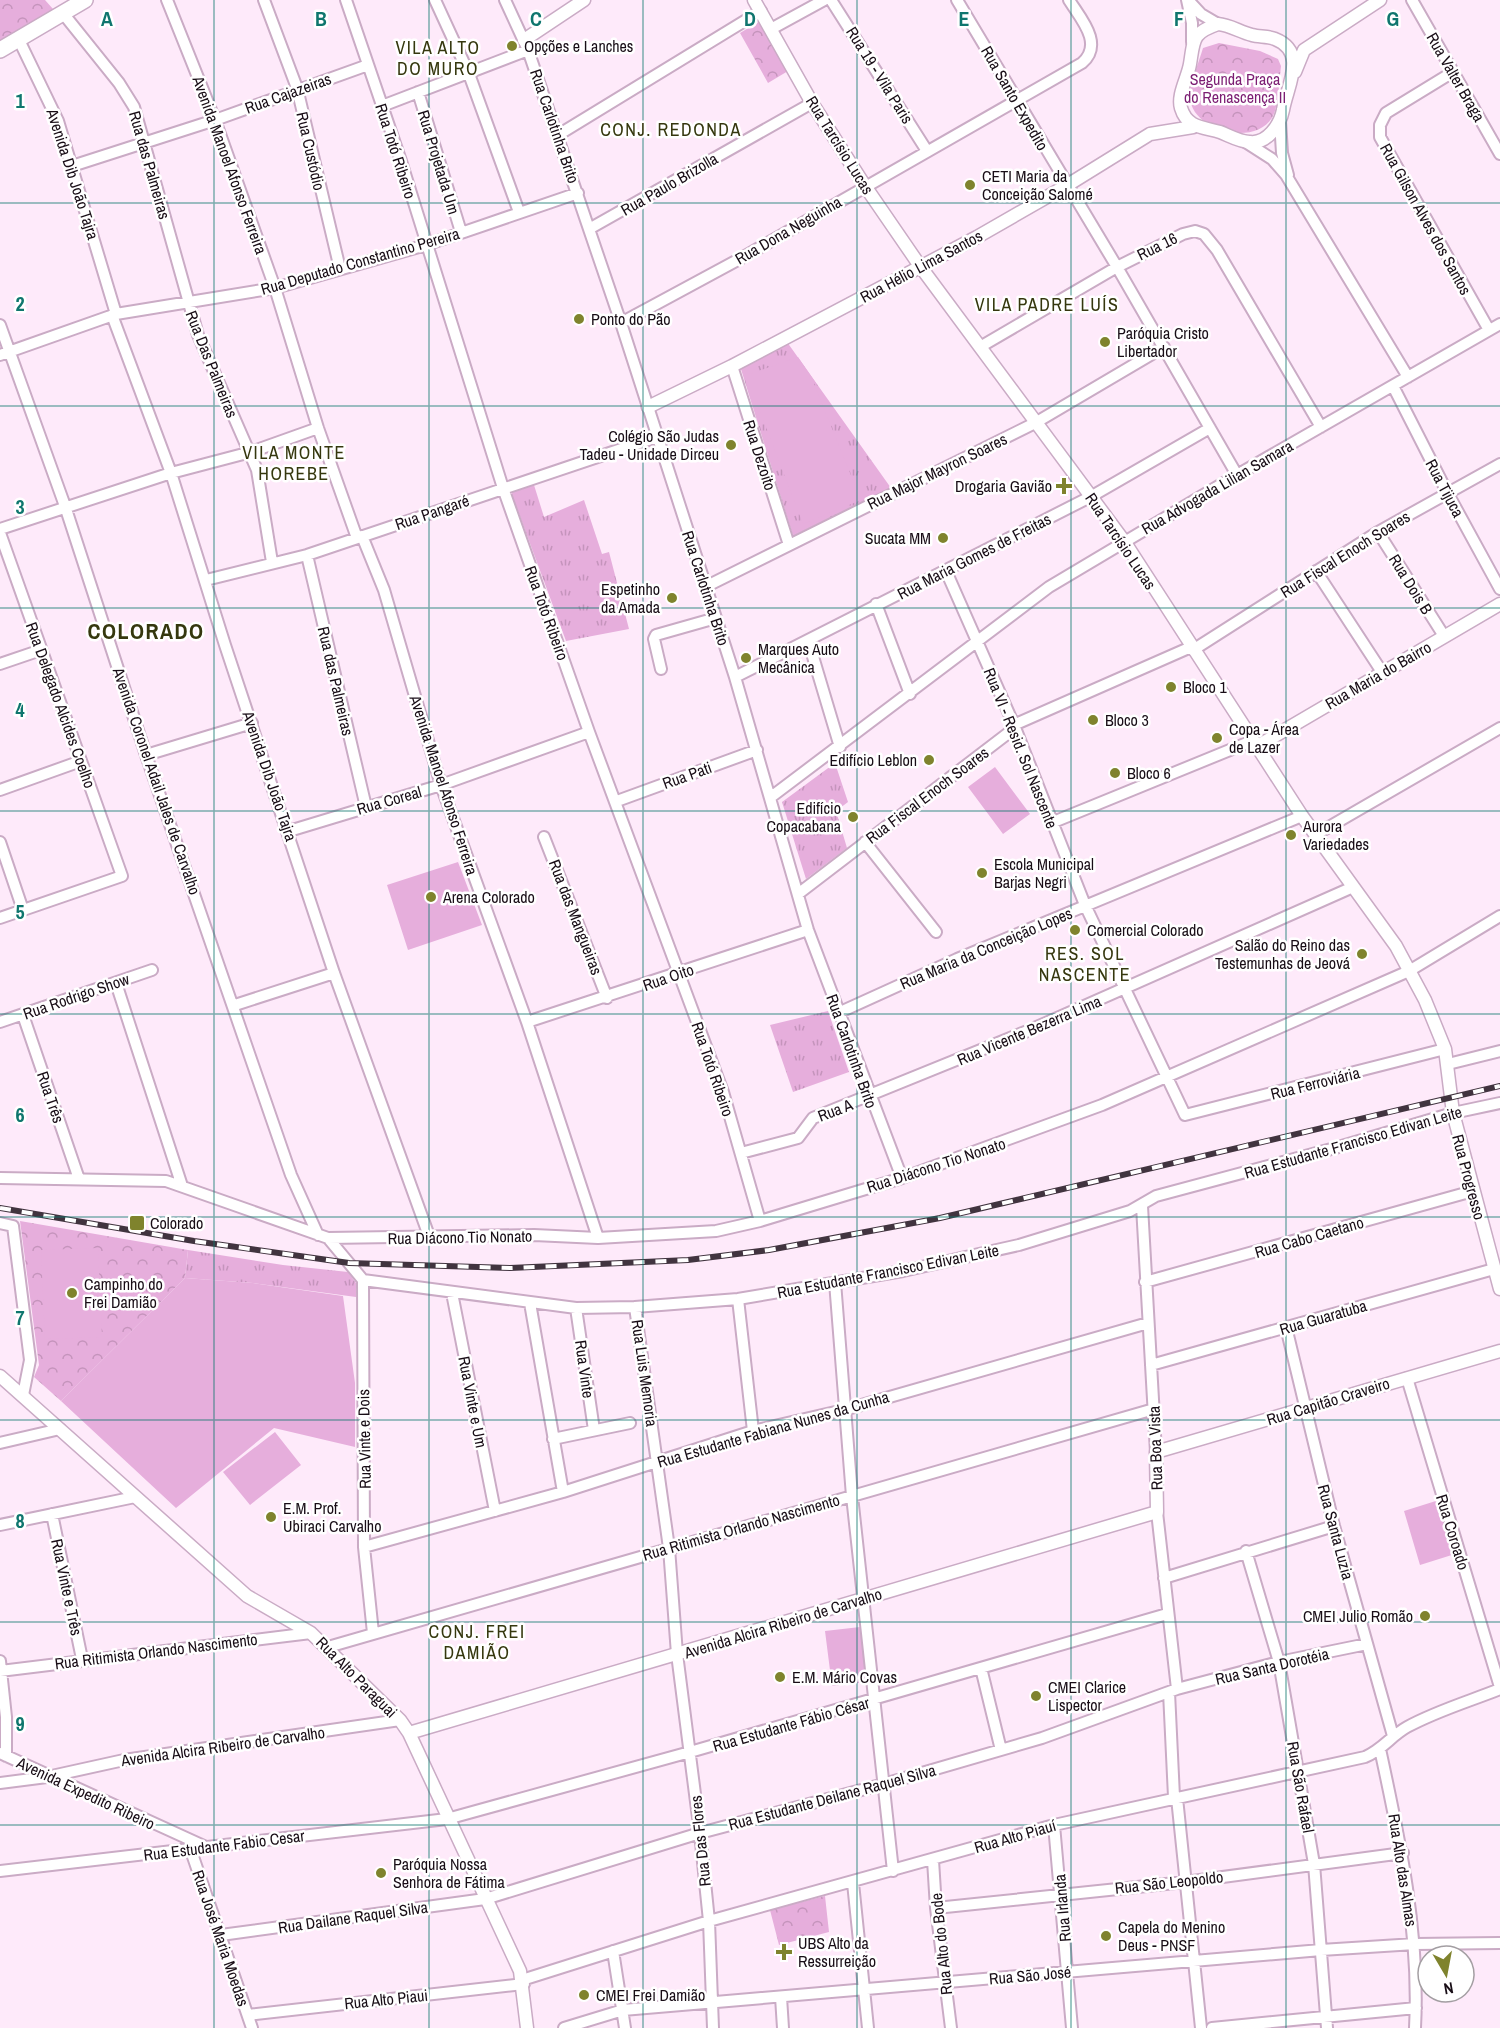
<svg xmlns="http://www.w3.org/2000/svg" width="1500" height="2028" viewBox="0 0 1500 2028" font-family="'Archivo Narrow',sans-serif">
<style>
.grass{fill:url(#grass-tufts)}
.park{fill:url(#park-crowns)}
.garden{fill:#e6aedc}
.lines{fill:none;stroke-linecap:round;stroke-linejoin:round}
.minor-casing{stroke:#caabc5;stroke-width:14}
.tertiary-casing{stroke:#caabc5;stroke-width:15}
.secondary-casing{stroke:#caabc5;stroke-width:18}
.minor{stroke:#fff;stroke-width:10}
.tertiary{stroke:#fff;stroke-width:12}
.secondary{stroke:#fff;stroke-width:15}
.rail-casing{stroke:#41343f;stroke-width:6}
.rail{stroke:#fff;stroke-width:4;stroke-dasharray:11;stroke-linecap:butt}
.grid{fill:none;stroke:#0f766e;stroke-width:1.5;stroke-opacity:0.55}
.poi-dot{fill:#7f832d;stroke:#fff;stroke-width:2}
.labels{text-anchor:middle;dominant-baseline:central;stroke-width:5;stroke-linejoin:round;paint-order:stroke}
.poi-label{font-size:16px;fill:#180d16;stroke:#fff;text-anchor:start}
.street-label{font-size:16px;fill:#180d16;stroke:#fff}
.park-label{font-size:16px;fill:#7c1e73;stroke:#fff}
.neighbourhood-label{font-size:18px;letter-spacing:1.5px;fill:#35370e;stroke:#fff}
.district-label{font-size:22px;font-weight:bold;letter-spacing:1.5px;fill:#35370e;stroke:#fff}
.grid-label{font-size:20px;text-anchor:middle;font-weight:bold;fill:#0f766e;stroke:#fff;stroke-width:5;stroke-linejoin:round;paint-order:stroke}
</style>
<defs>
<pattern id="grass-tufts" width="24" height="20" patternUnits="userSpaceOnUse" patternTransform="scale(1.5)"><rect width="24" height="20" fill="#e6aedc"/><path d="M3 7l-1-3M5 7V3M7 7l1-3M15 17l-1-3M17 17v-4M19 17l1-3" fill="none" stroke="#c594bc"/></pattern>
<pattern id="park-crowns" width="20" height="18" patternUnits="userSpaceOnUse" patternTransform="scale(1.5)"><rect width="20" height="18" fill="#e6aedc"/><path d="M2 6a3 3 0 1 1 6 0M12 15a3 3 0 1 1 6 0" fill="none" stroke="#c594bc"/></pattern>
</defs>
<rect width="100%" height="100%" fill="#feeafa"/>
<!-- grass -->
<path class="grass" d="M787 342 891 488 793 536 740 366Z
M534 485 544 517 584 500 602 554 609 552 629 629 566 641 511 492Z
M835 763 848 802 836 811 847 848 806 879 782 802Z
M828 1011 849 1072 793 1092 770 1025Z
M188 1250 283 1265 348 1272 356 1283V1297L253 1283 185 1278Z"/>
<!-- park -->
<path class="park" d="M0 0H45L53 9 0 43Z
M760 21 788 71 768 83 740 33Z
M1219 43 1260 51 1278 59 1281 66C1279 81 1279 103 1273 116 1256 148 1191 131 1190 97 1190 83 1199 62 1203 48Z
M20 1221 188 1250 185 1278 61 1401 34 1377 39 1365Z
M825 1896 829 1932 779 1945 770 1910Z"/>
<!-- garden -->
<path class="garden" d="M798 357 816 383 814 384 861 500 803 524 758 406 753 407 744 376Z
M995 767 1030 814 1003 834 968 787Z
M458 862 482 925 408 950 387 885Z
M98 1248 102 1337 45 1339 41 1250Z
M185 1278 253 1283 343 1296 355 1383V1447L274 1428 176 1508 61 1401Z
M275 1432 301 1465 250 1505 223 1472Z
M1439 1500 1455 1554 1420 1565 1404 1511Z
M860 1627 867 1682 832 1686 825 1631Z"/>
<g class="lines">
<defs>
<path id="minor" d="M167 0 215 120 275 288 318 428 357 538
M264 0 297 88 340 269
M346 0 401 161 503 488 589 732 723 1092 760 1221
M435 0 469 74 519 212
M505 0 528 50 621 323 735 677 808 930 902 1178
M831 0 927 151
M957 0 1117 267 1237 475
M1187 0 1192 23V42
M1188 0 1201 14 1218 24
M1412 0 1500 154
M62 12 119 83 134 107 198 335 257 470 272 562
M771 29 824 0
M18 38 58 121 116 314
M1453 72 1386 113 1380 125V137L1489 330
M418 92 461 232
M382 106 528 50
M1280 121 1282 153 1288 175
M558 135 761 11
M1244 141 1272 159 1286 175 1408 377
M72 166 215 120 368 65
M589 229 812 103
M112 315 171 473 225 645 334 973 429 1236
M621 323 745 256 1082 63C1104 44 1081 19 1069 0
M0 325 65 506 146 755 291 1175 318 1235
M980 347 1117 267 1183 234 1195 231 1204 234 1217 250 1321 427
M0 355 116 314 275 288 426 245 578 193
M732 366 789 545
M1393 386 1447 492 1500 589
M0 529 171 473 251 452 318 428
M1378 532 1444 636
M0 533 122 876 0 918
M362 536 384 590 441 785 527 1022 598 1238
M307 555 366 807
M946 571 1014 725 1085 905 1185 1115 1445 1049
M1316 571 1382 672
M206 580 307 555 657 437
M705 587 1035 423 1164 347
M876 604 910 694
M808 640 840 747
M1193 650 1378 532 1500 464
M0 664 41 650
M661 669 654 639 656 635 716 618
M735 677 1092 496 1210 428
M146 755 252 723
M0 790 81 761
M771 797 1049 587 1237 475 1500 324
M617 801 757 750
M1051 823 1252 741
M289 831 441 785 589 732
M1315 835 1500 728
M544 837 607 998
M0 842 23 910
M865 842 936 932
M798 894 1011 731 1016 724 1191 647
M116 983 182 1186
M235 1005 334 973
M838 1013 957 959 1302 816
M23 1015 79 1179
M0 1022 152 970
M527 1022 808 930
M1448 1064 1500 1051
M741 1153 798 1138 813 1118 1030 1030 1353 887
M0 1178 166 1181 328 1238 534 1235 598 1238 716 1231 760 1221 902 1178 1102 1105 1409 971 1500 916
M1142 1206 1156 1452
M0 1223 13 1226 30 1360 23 1395
M328 1238 363 1280
M363 1280 576 1308 635 1307 738 1299 903 1271 1019 1245 1130 1211 1156 1196 1335 1148 1453 1113 1500 1103
M363 1280 364 1547 373 1633
M835 1282 852 1496 893 1871
M1145 1282 1473 1191
M452 1293 495 1511
M738 1299 753 1431
M530 1303 563 1492
M635 1307 669 1548 677 1654 700 1833 709 1921 713 2028
M576 1308 594 1430
M1286 1327 1334 1526 1393 1736
M1151 1365 1494 1269
M1407 1378 1500 1687
M553 1439 630 1423
M0 1443 60 1429
M1157 1512 1177 1689
M52 1514 82 1659
M0 1525 135 1497
M364 1547 563 1492 753 1431 844 1410 1148 1323
M1246 1551 1279 1662 1314 1864 1327 2028
M1164 1578 1334 1526
M328 1647 1154 1409
M0 1661 6 1717V1756
M981 1668 1001 1750
M0 1671 311 1633
M1169 1692 1174 1797
M1380 1749C1400 1841 1420 1933 1415 2028
M0 1753 204 1846
M0 1783 47 1777 124 1760 400 1720
M1177 1798 1201 2028
M1054 1825 1072 2028
M190 1848 252 2028
M933 1860 936 1908 951 2028
M0 1871 447 1819 690 1752 1167 1614
M853 1883 868 2028
M936 1908 1185 1882 1403 1853
M221 1935 485 1899 700 1833 884 1784 1042 1738 1177 1689 1279 1662 1367 1644
M613 1951 625 2028
M522 1980 709 1921 1054 1825 1365 1757C1382 1750 1391 1736 1407 1727 1436 1711 1470 1701 1500 1689
M781 1997 783 2028
M248 2015 524 1984
M564 2028 623 2010 1321 1950 1415 1944 1500 1943
M1212 2028 1416 2008"/>
<path id="tertiary" d="M754 0 812 103 865 186 920 266 1124 541 1302 816 1396 946 1425 1000 1445 1049 1453 1113 1500 1289
M1218 24C1230 25 1240 32 1252 35 1259 37 1268 36 1275 39 1308 52 1287 86 1283 110 1280 125 1267 144 1250 142 1240 142 1230 136 1220 132 1203 127 1187 128 1181 108 1177 95 1188 77 1190 64 1194 39 1192 33 1218 24Z
M524 40 584 0
M1295 72 1304 50 1380 0
M648 407 732 366 977 237 1066 186 1150 134 1193 127
M1256 747 1500 604
M0 1376 247 1596 311 1633 400 1720 409 1733 520 1971 527 2028
M409 1733 1157 1512 1156 1452 1500 1351"/>
<path id="secondary" d="M0 50 85 0"/>
</defs>
<!-- minor casing -->
<use href="#minor" class="minor-casing"/>
<!-- tertiary casing -->
<use href="#tertiary" class="tertiary-casing"/>
<!-- secondary casing -->
<use href="#secondary" class="secondary-casing"/>
<!-- minor -->
<use href="#minor" class="minor"/>
<!-- tertiary -->
<use href="#tertiary" class="tertiary"/>
<!-- secondary -->
<use href="#secondary" class="secondary"/>
<defs>
<path id="rail" d="M0 1208 194 1241 349 1263 510 1268 688 1260 769 1250 940 1218 1500 1086"/>
</defs>
<!-- rail casing -->
<use href="#rail" class="rail-casing"/>
<!-- rail -->
<use href="#rail" class="rail"/>
</g>
<!-- grid -->
<path class="grid" d="M214 0V2028M429 0V2028M643 0V2028M857 0V2028M1071 0V2028M1286 0V2028M0 203H1500M0 406H1500M0 608H1500M0 811H1500M0 1014H1500M0 1217H1500M0 1420H1500M0 1622H1500M0 1825H1500"/>
<!-- markers -->
<g class="poi-dot">
<circle cx="512" cy="46" r="6"/>
<circle cx="970" cy="185" r="6"/>
<circle cx="579" cy="319" r="6"/>
<circle cx="1105" cy="342" r="6"/>
<circle cx="731" cy="445" r="6"/>
<path d="M1061 477h6v6h6v6h-6v6h-6v-6h-6v-6h6z"/>
<circle cx="943" cy="538" r="6"/>
<circle cx="672" cy="598" r="6"/>
<circle cx="746" cy="658" r="6"/>
<circle cx="1171" cy="687" r="6"/>
<circle cx="1093" cy="720" r="6"/>
<circle cx="1217" cy="738" r="6"/>
<circle cx="929" cy="760" r="6"/>
<circle cx="1115" cy="773" r="6"/>
<circle cx="853" cy="817" r="6"/>
<circle cx="1291" cy="835" r="6"/>
<circle cx="982" cy="873" r="6"/>
<circle cx="431" cy="897" r="6"/>
<circle cx="1075" cy="930" r="6"/>
<circle cx="1362" cy="954" r="6"/>
<rect x="129" y="1215" width="16" height="16" rx="3"/>
<circle cx="72" cy="1293" r="6"/>
<circle cx="271" cy="1517" r="6"/>
<circle cx="1425" cy="1616" r="6"/>
<circle cx="780" cy="1677" r="6"/>
<circle cx="1036" cy="1696" r="6"/>
<circle cx="381" cy="1873" r="6"/>
<circle cx="1106" cy="1936" r="6"/>
<path d="M781 1943h6v6h6v6h-6v6h-6v-6h-6v-6h6z"/>
<circle cx="584" cy="1995" r="6"/>
</g>
<g class="labels">
<!-- poi labels -->
<g class="poi-label">
<text x="524" y="46">Opções e Lanches</text>
<text x="982" y="176">CETI Maria da<tspan x="982" dy="18">Conceição Salomé</tspan></text>
<text x="591" y="319">Ponto do Pão</text>
<text x="1117" y="333">Paróquia Cristo<tspan x="1117" dy="18">Libertador</tspan></text>
<text x="719" y="436" text-anchor="end">Colégio São Judas<tspan x="719" dy="18">Tadeu - Unidade Dirceu</tspan></text>
<text x="1052" y="486" text-anchor="end">Drogaria Gavião</text>
<text x="931" y="538" text-anchor="end">Sucata MM</text>
<text x="660" y="589" text-anchor="end">Espetinho<tspan x="660" dy="18">da Amada</tspan></text>
<text x="758" y="649">Marques Auto<tspan x="758" dy="18">Mecânica</tspan></text>
<text x="1183" y="687">Bloco 1</text>
<text x="1105" y="720">Bloco 3</text>
<text x="1229" y="729">Copa - Área<tspan x="1229" dy="18">de Lazer</tspan></text>
<text x="917" y="760" text-anchor="end">Edifício Leblon</text>
<text x="1127" y="773">Bloco 6</text>
<text x="841" y="808" text-anchor="end">Edifício<tspan x="841" dy="18">Copacabana</tspan></text>
<text x="1303" y="826">Aurora<tspan x="1303" dy="18">Variedades</tspan></text>
<text x="994" y="864">Escola Municipal<tspan x="994" dy="18">Barjas Negri</tspan></text>
<text x="443" y="897">Arena Colorado</text>
<text x="1087" y="930">Comercial Colorado</text>
<text x="1350" y="945" text-anchor="end">Salão do Reino das<tspan x="1350" dy="18">Testemunhas de Jeová</tspan></text>
<text x="150" y="1223">Colorado</text>
<text x="84" y="1284">Campinho do<tspan x="84" dy="18">Frei Damião</tspan></text>
<text x="283" y="1508">E.M. Prof.<tspan x="283" dy="18">Ubiraci Carvalho</tspan></text>
<text x="1413" y="1616" text-anchor="end">CMEI Julio Romão</text>
<text x="792" y="1677">E.M. Mário Covas</text>
<text x="1048" y="1687">CMEI Clarice<tspan x="1048" dy="18">Lispector</tspan></text>
<text x="393" y="1864">Paróquia Nossa<tspan x="393" dy="18">Senhora de Fátima</tspan></text>
<text x="1118" y="1927">Capela do Menino<tspan x="1118" dy="18">Deus - PNSF</tspan></text>
<text x="798" y="1943">UBS Alto da<tspan x="798" dy="18">Ressurreição</tspan></text>
<text x="596" y="1995">CMEI Frei Damião</text>
</g>
<!-- street labels -->
<g class="street-label">
<text transform="translate(880 75) rotate(58)">Rua 19 - Vila Paris</text>
<text transform="translate(1456 77) rotate(60)">Rua Valter Braga</text>
<text transform="translate(288 93) rotate(-20)">Rua Cajazeiras</text>
<text transform="translate(1015 98) rotate(60)">Rua Santo Expedito</text>
<text transform="translate(555 126) rotate(71)">Rua Carlotinha Brito</text>
<text transform="translate(840 145) rotate(58)">Rua Tarcísio Lucas</text>
<text transform="translate(311 151) rotate(77)">Rua Custódio</text>
<text transform="translate(396 151) rotate(72)">Rua Totó Ribeiro</text>
<text transform="translate(439 162) rotate(73)">Rua Projetada Um</text>
<text transform="translate(150 165) rotate(74)">Rua das Palmeiras</text>
<text transform="translate(230 165) rotate(70)">Avenida Manoel Afonso Ferreira</text>
<text transform="translate(73 174) rotate(72)">Avenida Dib João Tajra</text>
<text transform="translate(669 184) rotate(-30)">Rua Paulo Brizolla</text>
<text transform="translate(1426 219) rotate(61)">Rua Gilson Alves dos Santos</text>
<text transform="translate(788 230) rotate(-30)">Rua Dona Neguinha</text>
<text transform="translate(1157 246) rotate(-26)">Rua 16</text>
<text transform="translate(360 261) rotate(-16)">Rua Deputado Constantino Pereira</text>
<text transform="translate(921 266) rotate(-28)">Rua Hélio Lima Santos</text>
<text transform="translate(212 364) rotate(68)">Rua Das Palmeiras</text>
<text transform="translate(760 455) rotate(72)">Rua Dezoito</text>
<text transform="translate(937 471) rotate(-26)">Rua Major Mayron Soares</text>
<text transform="translate(1217 487) rotate(-30)">Rua Advogada Lilian Samara</text>
<text transform="translate(1445 488) rotate(62)">Rua Tijuca</text>
<text transform="translate(432 512) rotate(-19)">Rua Pangaré</text>
<text transform="translate(1121 541) rotate(56)">Rua Tarcísio Lucas</text>
<text transform="translate(1345 554) rotate(-32)">Rua Fiscal Enoch Soares</text>
<text transform="translate(974 556) rotate(-27)">Rua Maria Gomes de Freitas</text>
<text transform="translate(1411 584) rotate(58)">Rua Dois B</text>
<text transform="translate(706 588) rotate(72)">Rua Carlotinha Brito</text>
<text transform="translate(547 613) rotate(70)">Rua Totó Ribeiro</text>
<text transform="translate(1378 675) rotate(-30)">Rua Maria do Bairro</text>
<text transform="translate(336 681) rotate(77)">Rua das Palmeiras</text>
<text transform="translate(61 705) rotate(70)">Rua Delegado Alcides Coelho</text>
<text transform="translate(1021 748) rotate(68)">Rua VI - Resid. Sol Nascente</text>
<text transform="translate(687 775) rotate(-20)">Rua Pati</text>
<text transform="translate(270 776) rotate(71)">Avenida Dib João Tajra</text>
<text transform="translate(157 781) rotate(71)">Avenida Coronel Adail Jales de Carvalho</text>
<text transform="translate(444 785) rotate(72)">Avenida Manoel Afonso Ferreira</text>
<text transform="translate(927 795) rotate(-37)">Rua Fiscal Enoch Soares</text>
<text transform="translate(389 800) rotate(-16)">Rua Coreal</text>
<text transform="translate(576 917) rotate(69)">Rua das Mangueiras</text>
<text transform="translate(986 948) rotate(-23)">Rua Maria da Conceição Lopes</text>
<text transform="translate(668 977) rotate(-19)">Rua Oito</text>
<text transform="translate(76 996) rotate(-19)">Rua Rodrigo Show</text>
<text transform="translate(1029 1030) rotate(-23)">Rua Vicente Bezerra Lima</text>
<text transform="translate(852 1051) rotate(70)">Rua Carlotinha Brito</text>
<text transform="translate(713 1069) rotate(71)">Rua Totó Ribeiro</text>
<text transform="translate(1315 1083) rotate(-14)">Rua Ferroviária</text>
<text transform="translate(51 1097) rotate(71)">Rua Três</text>
<text transform="translate(835 1110) rotate(-21)">Rua A</text>
<text transform="translate(1353 1142) rotate(-16)">Rua Estudante Francisco Edivan Leite</text>
<text transform="translate(936 1165) rotate(-18)">Rua Diácono Tio Nonato</text>
<text transform="translate(1469 1177) rotate(75)">Rua Progresso</text>
<text transform="translate(460 1237) rotate(-1)">Rua Diácono Tio Nonato</text>
<text transform="translate(1309 1237) rotate(-16)">Rua Cabo Caetano</text>
<text transform="translate(888 1271) rotate(-11)">Rua Estudante Francisco Edivan Leite</text>
<text transform="translate(1323 1317) rotate(-16)">Rua Guaratuba</text>
<text transform="translate(585 1369) rotate(82)">Rua Vinte</text>
<text transform="translate(645 1373) rotate(82)">Rua Luis Memoria</text>
<text transform="translate(1328 1401) rotate(-17)">Rua Capitão Craveiro</text>
<text transform="translate(473 1402) rotate(79)">Rua Vinte e Um</text>
<text transform="translate(773 1429) rotate(-16)">Rua Estudante Fabiana Nunes da Cunha</text>
<text transform="translate(364 1439) rotate(-91)">Rua Vinte e Dois</text>
<text transform="translate(1155 1448) rotate(-92)">Rua Boa Vista</text>
<text transform="translate(741 1527) rotate(-16)">Rua Ritimista Orlando Nascimento</text>
<text transform="translate(1336 1532) rotate(75)">Rua Santa Luzia</text>
<text transform="translate(1453 1532) rotate(73)">Rua Coroado</text>
<text transform="translate(67 1587) rotate(78)">Rua Vinte e Três</text>
<text transform="translate(783 1623) rotate(-17)">Avenida Alcira Ribeiro de Carvalho</text>
<text transform="translate(156 1651) rotate(-7)">Rua Ritimista Orlando Nascimento</text>
<text transform="translate(1272 1666) rotate(-13)">Rua Santa Dorotéia</text>
<text transform="translate(357 1677) rotate(45)">Rua Alto Paraguai</text>
<text transform="translate(791 1724) rotate(-16)">Rua Estudante Fábio César</text>
<text transform="translate(223 1746) rotate(-8)">Avenida Alcira Ribeiro de Carvalho</text>
<text transform="translate(1301 1787) rotate(80)">Rua São Rafael</text>
<text transform="translate(86 1793) rotate(25)">Avenida Expedito Ribeiro</text>
<text transform="translate(832 1797) rotate(-15)">Rua Estudante Deilane Raquel Silva</text>
<text transform="translate(1015 1836) rotate(-16)">Rua Alto Piauí</text>
<text transform="translate(700 1841) rotate(-96)">Rua Das Flores</text>
<text transform="translate(224 1845) rotate(-7)">Rua Estudante Fabio Cesar</text>
<text transform="translate(1403 1870) rotate(81)">Rua Alto das Almas</text>
<text transform="translate(1169 1882) rotate(-6)">Rua São Leopoldo</text>
<text transform="translate(1062 1908) rotate(-95)">Rua Irlanda</text>
<text transform="translate(353 1917) rotate(-8)">Rua Dailane Raquel Silva</text>
<text transform="translate(221 1938) rotate(71)">Rua José Maria Moedas</text>
<text transform="translate(941 1944) rotate(-96)">Rua Alto do Bode</text>
<text transform="translate(1030 1975) rotate(-5)">Rua São José</text>
<text transform="translate(386 1999) rotate(-6)">Rua Alto Piaui</text>
</g>
<!-- park labels -->
<g class="park-label">
<text x="1235" y="79">Segunda Praça<tspan x="1235" dy="18">do Renascença II</tspan></text>
</g>
<!-- neighbourhood labels -->
<g class="neighbourhood-label">
<text x="438" y="47">VILA ALTO<tspan x="438" dy="21">DO MURO</tspan></text>
<text x="671" y="129">CONJ. REDONDA</text>
<text x="1047" y="304">VILA PADRE LUÍS</text>
<text x="294" y="452">VILA MONTE<tspan x="294" dy="21">HOREBE</tspan></text>
<text x="1085" y="953">RES. SOL<tspan x="1085" dy="21">NASCENTE</tspan></text>
<text x="477" y="1631">CONJ. FREI<tspan x="477" dy="21">DAMIÃO</tspan></text>
</g>
<!-- district labels -->
<g class="district-label">
<text x="146" y="631">COLORADO</text>
</g>
</g>
<g class="grid-label">
<text x="107" y="26">A</text>
<text x="321" y="26">B</text>
<text x="536" y="26">C</text>
<text x="750" y="26">D</text>
<text x="964" y="26">E</text>
<text x="1179" y="26">F</text>
<text x="1393" y="26">G</text>
<text x="20" y="108">1</text>
<text x="20" y="311">2</text>
<text x="20" y="514">3</text>
<text x="20" y="717">4</text>
<text x="20" y="919">5</text>
<text x="20" y="1122">6</text>
<text x="20" y="1325">7</text>
<text x="20" y="1528">8</text>
<text x="20" y="1731">9</text>
</g>
<!-- north arrow -->
<g transform="translate(1446 1974) rotate(170)"><circle r="28" fill="#ffffff" stroke="#a39ea2" stroke-width="1.5"/>
<path d="M0-4.5L10 22L0 15L-10 22Z" fill="#7f832d"/>
<text y="-9" font-size="16" font-weight="bold" text-anchor="middle" fill="#180d16">N</text>
</g>
</svg>
